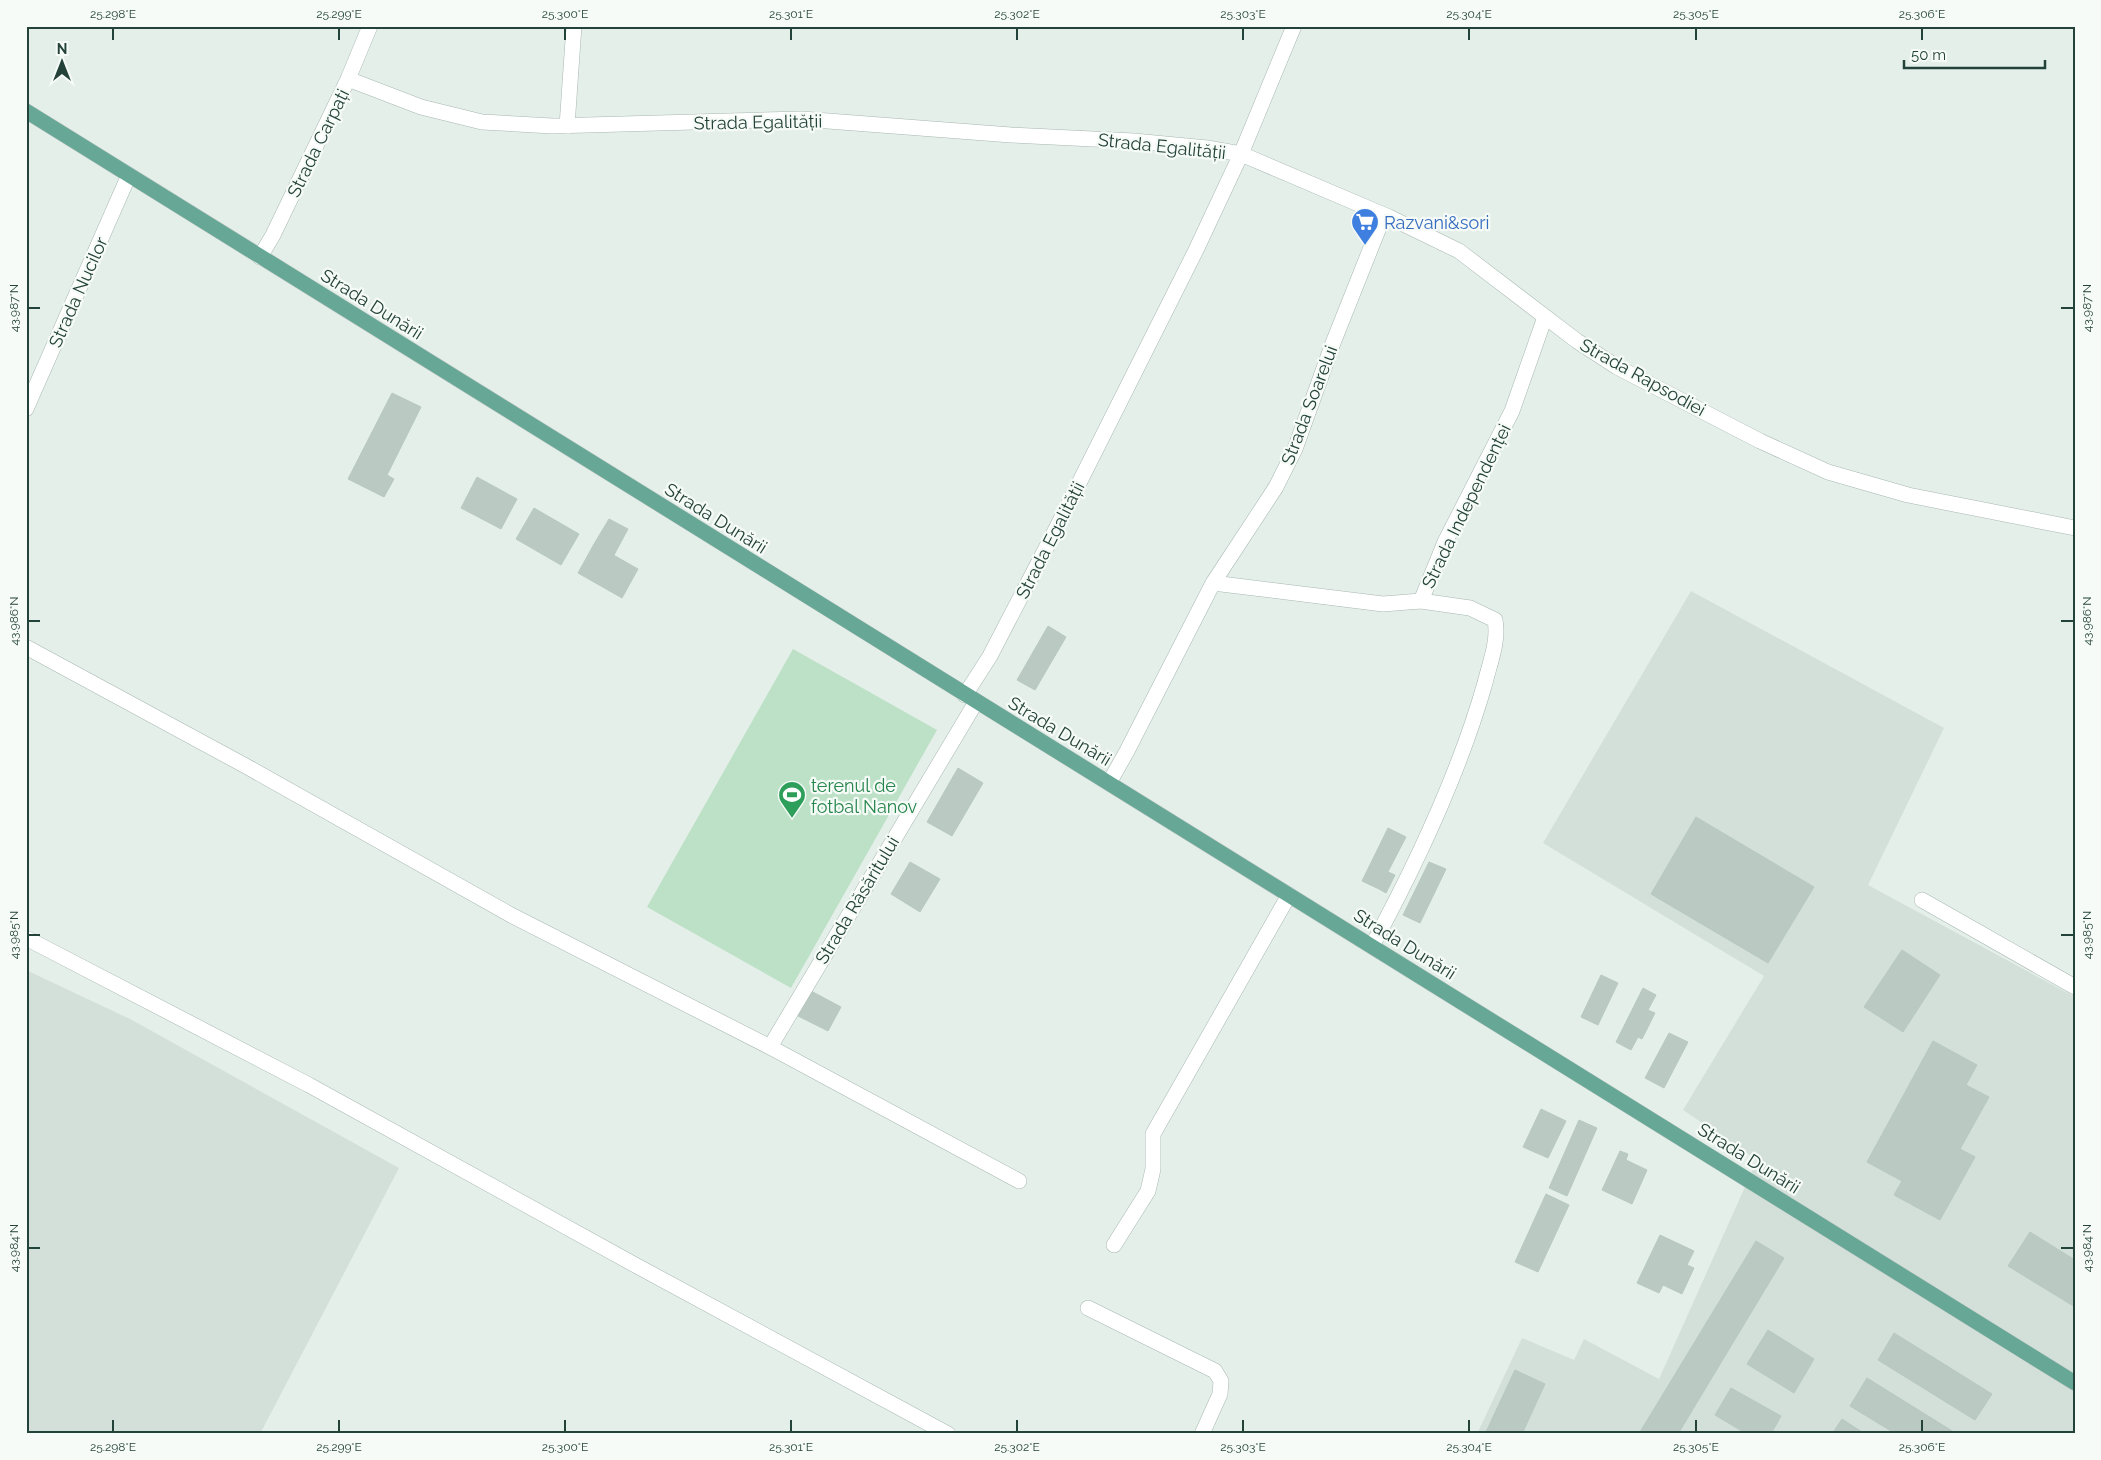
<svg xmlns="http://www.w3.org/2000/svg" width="2101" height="1460" viewBox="0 0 2101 1460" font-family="Raleway,sans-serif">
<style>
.built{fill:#d3dfd9}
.green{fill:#bde1c6}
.building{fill:#bacac3;stroke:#b7c9c1}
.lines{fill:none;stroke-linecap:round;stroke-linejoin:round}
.minor-casing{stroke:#a7b8b1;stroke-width:16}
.major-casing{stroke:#c1cac8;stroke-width:16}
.minor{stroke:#fff;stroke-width:15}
.major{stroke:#67a795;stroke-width:15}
.ticks{fill:none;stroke:#234239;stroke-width:2}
.labels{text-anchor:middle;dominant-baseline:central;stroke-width:4.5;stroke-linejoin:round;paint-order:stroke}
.street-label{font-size:18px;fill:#234239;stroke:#f6fbf8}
.shop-label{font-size:18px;fill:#366cbe;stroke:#f6fbf8;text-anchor:start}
.leisure-label{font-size:18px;fill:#27864d;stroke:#f6fbf8;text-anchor:start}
.neatline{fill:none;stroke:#234239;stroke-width:2}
.ticks-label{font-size:12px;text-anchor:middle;fill:#234239}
</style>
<rect width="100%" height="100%" fill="#e5efea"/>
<!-- built -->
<path class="built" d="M1691 591 1944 728 1868 885 2075 997V1434H1477L1522 1338 1574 1360 1584 1339 1659 1379 1757 1160 1683 1110 1764 976 1543 843Z
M26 970 130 1019 399 1168 260 1434H26Z"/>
<!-- green -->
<path class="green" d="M793 649 937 730 791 988 647 907Z"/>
<!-- building -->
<path class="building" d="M392 393 421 407 387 475 394 479 384 497 348 479Z
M477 477 517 499 501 529 461 508Z
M534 508 579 534 561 565 516 539Z
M609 519 628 529 614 555 594 544Z
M594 544 638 569 622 598 578 573Z
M1048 626 1066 637 1035 690 1017 680Z
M958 768 983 783 952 836 927 822Z
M1696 817 1814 887 1768 963 1651 894Z
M1388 828 1406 837 1379 889 1362 881Z
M910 862 940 879 920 912 891 894Z
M1429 862 1446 869 1420 923 1403 915Z
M1388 872 1395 875 1386 893 1379 889Z
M1902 950 1940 975 1903 1032 1864 1007Z
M1601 975 1618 983 1598 1025 1581 1017Z
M1643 988 1656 995 1648 1010 1655 1013 1642 1039 1638 1037 1631 1050 1616 1042Z
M811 991 841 1007 828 1031 798 1016Z
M1669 1033 1688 1042 1664 1088 1645 1078Z
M1933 1041 1977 1065 1966 1085 1989 1097 1960 1149 1975 1157 1940 1220 1894 1195 1902 1181 1867 1162Z
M1541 1109 1566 1121 1548 1158 1523 1147Z
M1579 1120 1597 1128 1567 1196 1549 1188Z
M1620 1151 1628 1154 1626 1160 1647 1170 1632 1204 1602 1190Z
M1546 1194 1569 1205 1538 1272 1515 1262Z
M2030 1232 2075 1260V1307L2008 1266Z
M1660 1235 1694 1251 1687 1265 1694 1268 1682 1294 1663 1285 1659 1293 1637 1283Z
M1756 1241 1784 1258 1678 1434H1644L1640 1432Z
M1768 1330 1814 1359 1794 1393 1747 1364Z
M1894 1333 1992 1394 1975 1420 1878 1360Z
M1515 1370 1545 1384 1522 1434H1485Z
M1867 1378 1957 1434H1896L1850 1406Z
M1731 1388 1781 1416 1771 1434H1747L1715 1415Z
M1842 1419 1865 1434H1832Z"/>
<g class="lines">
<defs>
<path id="minor" d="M348 79 421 107 482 122 552 126 802 119 1011 135 1134 141 1207 148 1241 154 1389 217 1459 251 1577 341 1617 367 1760 441 1828 472 1908 495 2075 528
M567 126 574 26
M260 257 273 235 348 79 370 26
M26 409 129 175
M1213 583 1276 487 1295 449 1333 343 1384 215
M1421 601 1445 542 1512 411 1545 317
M26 647 244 765 511 915 770 1047 1019 1181
M965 695 990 656 1057 527 1196 250 1241 154 1294 26
M1109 783 1127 751 1213 583 1383 604 1421 601 1470 608 1495 620C1499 641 1490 662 1485 683 1459 774 1417 863 1372 946
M1922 900 2075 987
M26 938 309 1085 637 1266 948 1434
M770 1047 976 702
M1114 1245 1148 1191 1153 1169V1134L1289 895
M1088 1308 1215 1371 1221 1381 1220 1394 1202 1434"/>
<path id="major" d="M26 111 2075 1383"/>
</defs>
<!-- minor casing -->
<use href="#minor" class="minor-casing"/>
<!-- major casing -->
<use href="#major" class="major-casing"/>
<!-- minor -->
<use href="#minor" class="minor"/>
<!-- major -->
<use href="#major" class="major"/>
</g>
<!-- ticks -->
<path class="ticks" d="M113 28V40M339 28V40M565 28V40M791 28V40M1017 28V40M1243 28V40M1469 28V40M1696 28V40M1922 28V40M28 308H40M2061 308H2074M28 621H40M2061 621H2074M28 935H40M2061 935H2074M28 1248H40M2061 1248H2074M113 1420V1432M339 1420V1432M565 1420V1432M791 1420V1432M1017 1420V1432M1243 1420V1432M1469 1420V1432M1696 1420V1432M1922 1420V1432"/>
<!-- icons -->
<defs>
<symbol id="supermarket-pin" viewBox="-11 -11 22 30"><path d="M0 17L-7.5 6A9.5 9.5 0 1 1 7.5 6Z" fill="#3f7fe0" stroke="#f6fbf8"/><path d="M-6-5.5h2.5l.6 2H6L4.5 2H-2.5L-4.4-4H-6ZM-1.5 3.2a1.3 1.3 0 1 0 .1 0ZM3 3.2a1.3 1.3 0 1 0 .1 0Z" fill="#fff"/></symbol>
<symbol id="stadium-pin" viewBox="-11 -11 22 30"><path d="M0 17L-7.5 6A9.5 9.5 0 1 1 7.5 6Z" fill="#2e9e5b" stroke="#f6fbf8"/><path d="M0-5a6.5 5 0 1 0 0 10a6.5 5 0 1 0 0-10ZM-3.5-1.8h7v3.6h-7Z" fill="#fff"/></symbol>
</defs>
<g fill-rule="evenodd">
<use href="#supermarket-pin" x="1349" y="206" width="32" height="43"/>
<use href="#stadium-pin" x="776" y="779" width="32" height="43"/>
</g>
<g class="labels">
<!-- street labels -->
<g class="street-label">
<text transform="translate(758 122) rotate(-1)">Strada Egalității</text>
<text transform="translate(318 143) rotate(-64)">Strada Carpați</text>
<text transform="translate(1162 146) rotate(6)">Strada Egalității</text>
<text transform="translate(78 292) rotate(-66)">Strada Nucilor</text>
<text transform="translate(372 304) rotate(32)">Strada Dunării</text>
<text transform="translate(1643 377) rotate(29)">Strada Rapsodiei</text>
<text transform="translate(1309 405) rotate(-69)">Strada Soarelui</text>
<text transform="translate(1466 506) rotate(-64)">Strada Independenței</text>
<text transform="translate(716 518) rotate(32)">Strada Dunării</text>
<text transform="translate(1050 540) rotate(-63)">Strada Egalității</text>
<text transform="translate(1060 731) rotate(31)">Strada Dunării</text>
<text transform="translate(857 900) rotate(-59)">Strada Răsăritului</text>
<text transform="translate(1405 944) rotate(32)">Strada Dunării</text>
<text transform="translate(1749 1158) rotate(32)">Strada Dunării</text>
</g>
<!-- shop labels -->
<g class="shop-label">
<text x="1384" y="222">Razvani&amp;sori</text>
</g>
<!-- leisure labels -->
<g class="leisure-label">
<text x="811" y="785">terenul de<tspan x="811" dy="21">fotbal Nanov</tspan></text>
</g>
</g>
<!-- border -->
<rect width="2101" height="1460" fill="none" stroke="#f6fbf8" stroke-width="55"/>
<!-- north arrow -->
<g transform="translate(62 62)" stroke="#f6fbf8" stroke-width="4" paint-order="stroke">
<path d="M0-4L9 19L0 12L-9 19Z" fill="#234239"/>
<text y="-8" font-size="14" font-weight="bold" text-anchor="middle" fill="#234239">N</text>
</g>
<!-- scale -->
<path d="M1904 60v8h141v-8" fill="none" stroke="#234239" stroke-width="2.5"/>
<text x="1911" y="60" font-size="15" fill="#234239" stroke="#f6fbf8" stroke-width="4" paint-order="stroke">50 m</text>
<rect x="28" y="28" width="2046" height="1404" class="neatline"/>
<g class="ticks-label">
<text x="113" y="18">25.298°E</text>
<text x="339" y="18">25.299°E</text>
<text x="565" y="18">25.300°E</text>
<text x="791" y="18">25.301°E</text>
<text x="1017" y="18">25.302°E</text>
<text x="1243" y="18">25.303°E</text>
<text x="1469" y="18">25.304°E</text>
<text x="1696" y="18">25.305°E</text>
<text x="1922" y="18">25.306°E</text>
<text transform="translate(14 308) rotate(-90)" y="4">43.987°N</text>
<text transform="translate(2087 308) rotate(-90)" y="4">43.987°N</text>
<text transform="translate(14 621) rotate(-90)" y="4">43.986°N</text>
<text transform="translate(2087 621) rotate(-90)" y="4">43.986°N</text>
<text transform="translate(14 935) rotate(-90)" y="4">43.985°N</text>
<text transform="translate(2087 935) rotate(-90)" y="4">43.985°N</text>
<text transform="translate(14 1248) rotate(-90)" y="4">43.984°N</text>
<text transform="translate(2087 1248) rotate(-90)" y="4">43.984°N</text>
<text x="113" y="1451">25.298°E</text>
<text x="339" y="1451">25.299°E</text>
<text x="565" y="1451">25.300°E</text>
<text x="791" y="1451">25.301°E</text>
<text x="1017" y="1451">25.302°E</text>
<text x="1243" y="1451">25.303°E</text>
<text x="1469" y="1451">25.304°E</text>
<text x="1696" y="1451">25.305°E</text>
<text x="1922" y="1451">25.306°E</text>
</g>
</svg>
